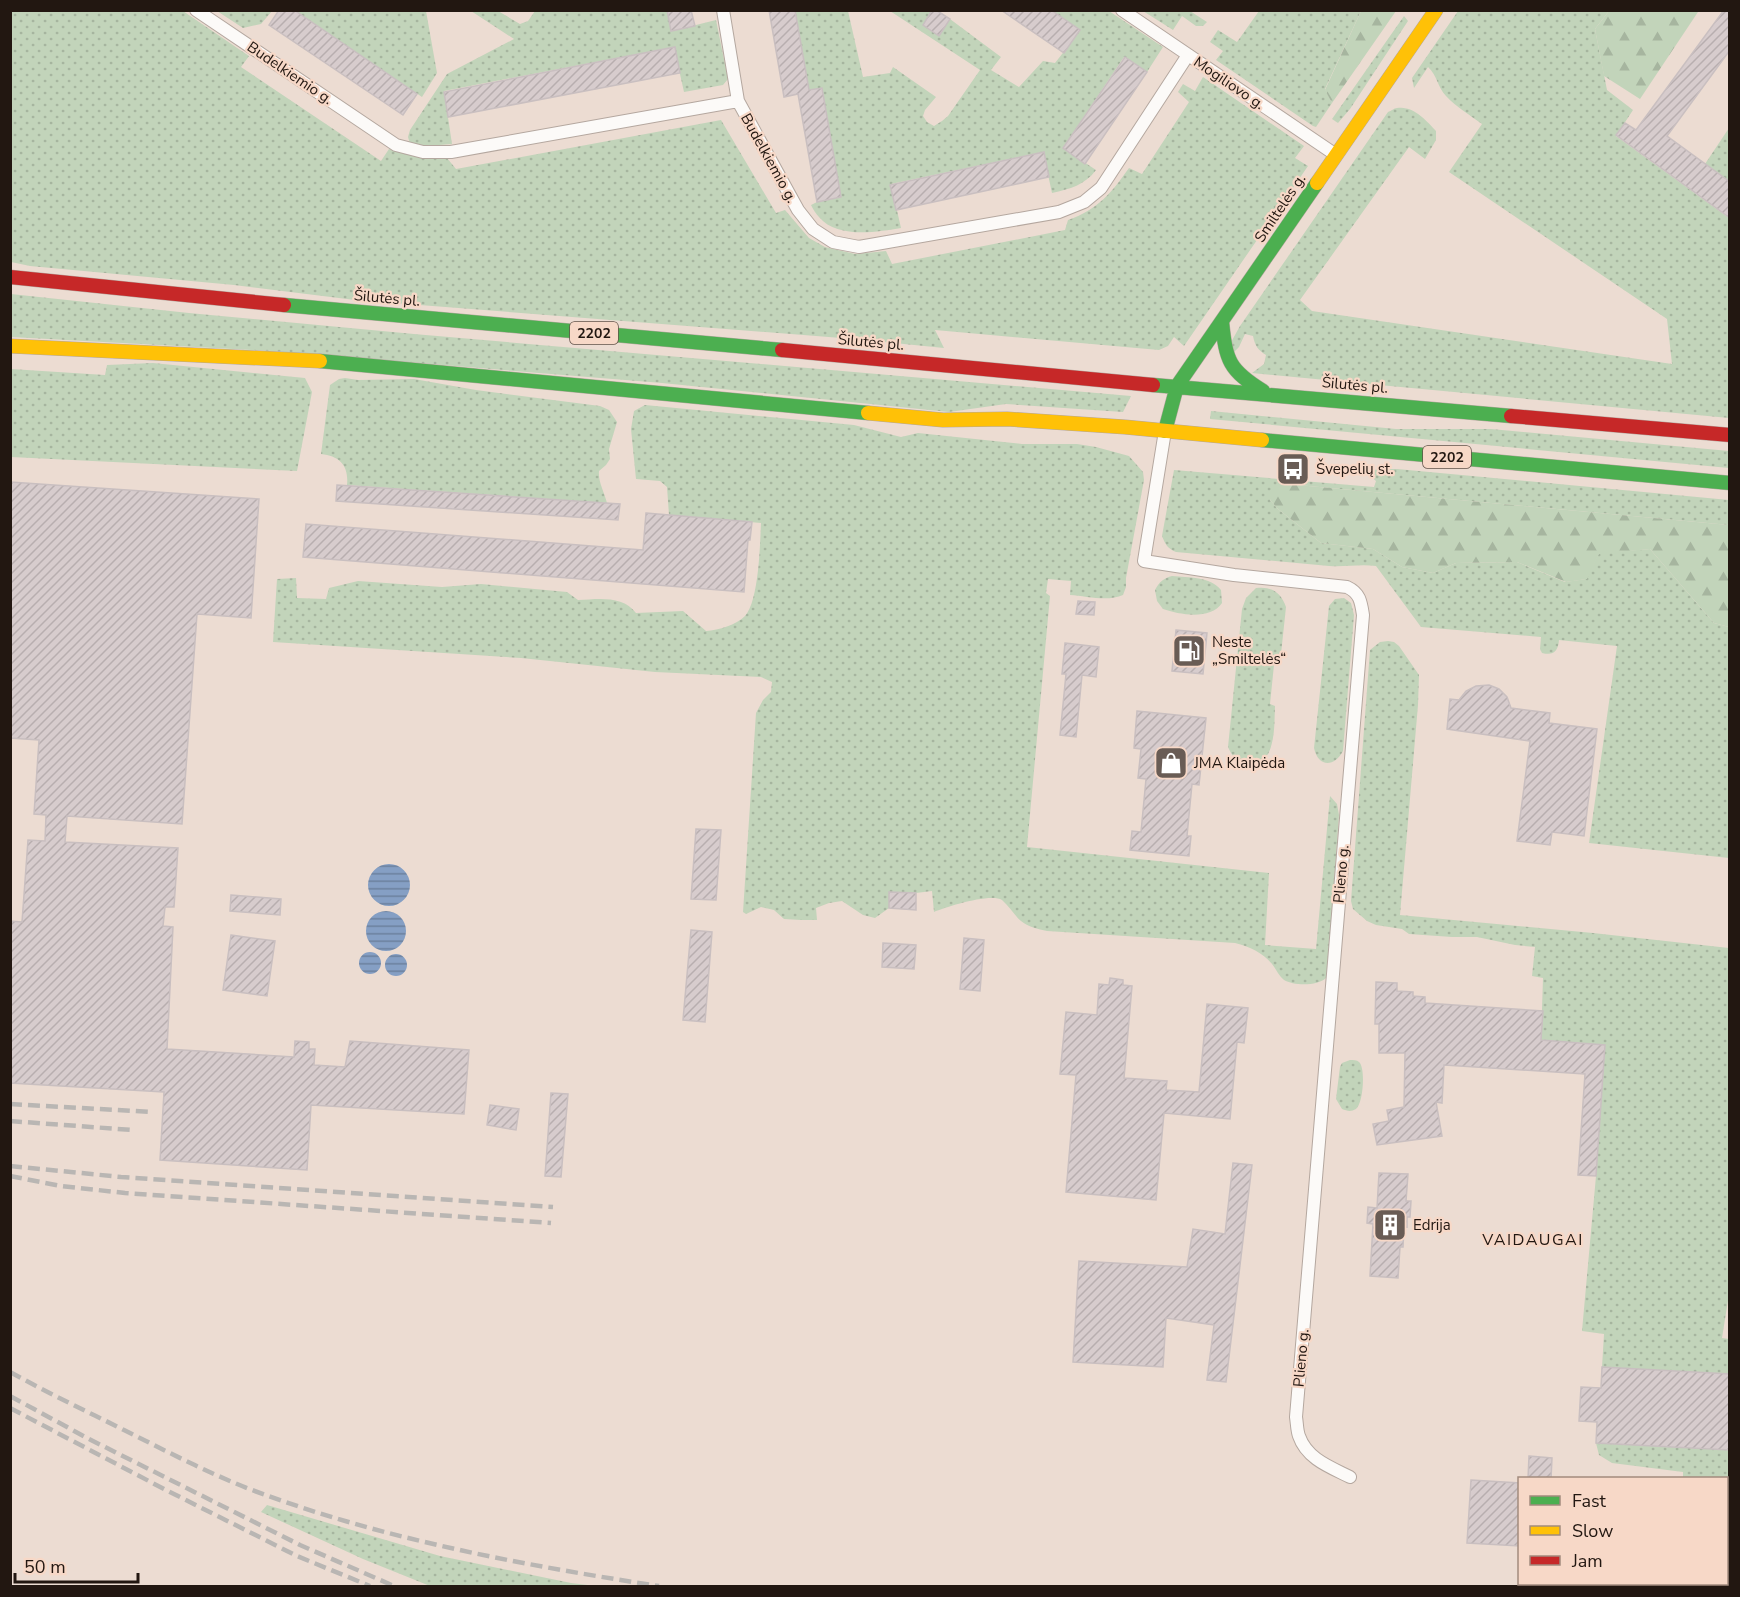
<svg xmlns="http://www.w3.org/2000/svg" width="1740" height="1597" viewBox="0 0 1740 1597" font-family="'Nunito Sans',sans-serif">
<style>
.grass{fill:url(#grass-dots)}
.forest{fill:url(#forest-firs)}
.water{fill:url(#water-rules)}
.building{fill:url(#building-hatch);stroke:#c9bfc0;stroke-width:1.5}
.lines{fill:none;stroke-linecap:round;stroke-linejoin:round}
.street-casing{stroke:#b4a79f;stroke-width:14}
.fast-casing{stroke:#b4a79f;stroke-width:15}
.slow-casing{stroke:#b4a79f;stroke-width:15}
.jam-casing{stroke:#b4a79f;stroke-width:15}
.street{stroke:#fcfaf8;stroke-width:12}
.fast{stroke:#4caf50;stroke-width:14}
.slow{stroke:#ffc107;stroke-width:14}
.jam{stroke:#c62828;stroke-width:14}
.rail{stroke:#b9b6b3;stroke-width:4.5;stroke-dasharray:12 6;stroke-linecap:butt}
.labels{text-anchor:middle;dominant-baseline:central;stroke-width:4.5;stroke-linejoin:round;paint-order:stroke}
.shield{fill:#f7d8c7;stroke:#625148;stroke-width:1.5}
.shield-label{font-size:14px;font-weight:bold;fill:#221711}
.street-label{font-size:15px;fill:#221711;stroke:#f7d8c7}
.poi-label{font-size:15px;fill:#221711;stroke:#f7d8c7;text-anchor:start}
.neighbourhood-label{font-size:16px;letter-spacing:1.5px;fill:#221711;stroke:#f7d8c7}
</style>
<defs>
<pattern id="grass-dots" width="8" height="8" patternUnits="userSpaceOnUse" patternTransform="scale(1.5)"><rect width="8" height="8" fill="#c2d4ba"/><path d="M2 2h.1M6 6h.1" fill="none" stroke="#a6b59f" stroke-width="1.8" stroke-linecap="round"/></pattern>
<pattern id="forest-firs" width="22" height="20" patternUnits="userSpaceOnUse" patternTransform="scale(1.5)"><rect width="22" height="20" fill="#c2d4ba"/><path d="M5 1l3.5 6h-7zM16 11l3.5 6h-7z" fill="#a6b59f"/></pattern>
<pattern id="water-rules" width="6" height="5" patternUnits="userSpaceOnUse" patternTransform="scale(1.5)"><rect width="6" height="5" fill="#859fc4"/><path d="M0 2.5h6" fill="none" stroke="#6c819e"/></pattern>
<pattern id="building-hatch" width="6" height="6" patternUnits="userSpaceOnUse" patternTransform="scale(1.5)"><rect width="6" height="6" fill="#d7cccd"/><path d="M-1 1l2-2M0 6l6-6M5 7l2-2" fill="none" stroke="#b8aeaf"/></pattern>
</defs>
<rect width="100%" height="100%" fill="#ecdcd2"/>
<!-- grass -->
<path class="grass" d="M10 11H183L249 56 241 67 381 161 389 149 424 158H447L456 169 721 120 776 213 785 210 809 238 825 247 855 254 886 251 892 264 1065 230 1068 220C1099 209 1111 193 1129 168L1142 174 1189 102 1178 92 1183 84 1195 91 1203 77 1304 146 1295 158 1308 166 1184 346 1174 337 1168 346 1159 350 935 330 944 348 854 339 355 300 234 285 30 266 11 262Z
M217 11H272L261 24 243 28Z
M294 11H426L437 73 422 97Z
M471 11H498L520 24 528 21 535 11H667L672 31 716 20 728 79 723 85 684 92 674 47 444 91 452 144 427 146 410 144 408 137 410 130 447 74 514 39Z
M795 11H848L863 77 890 73 893 67 936 97 925 110 923 116 927 122 934 126 942 121 948 116 980 70 890 11H932L923 25 939 35 950 19 1001 57 991 70 1019 87 1043 61 1055 63 1080 31 1051 11H1109L1163 47 1147 72 1124 57 1063 148 1096 170C1085 185 1070 189 1052 193L1043 152 891 184 901 228C877 232 837 239 819 217 816 214 813 209 811 205L817 202 841 197 809 90Z
M1143 11H1190L1207 22 1203 26H1196L1182 16 1173 30Z
M1259 11H1361L1325 89 1332 103 1316 127 1313 126 1216 60 1223 51 1210 42 1218 30 1237 42Z
M1458 11H1609L1595 29 1607 90 1633 110 1616 136 1729 218V418L1252 373 1264 364 1266 355C1258 350 1255 346 1253 336L1245 334 1239 347 1232 354 1230 344 1240 326 1388 112C1391 111 1394 108 1397 108 1413 105 1427 121 1436 131V140L1425 159 1409 147 1300 300 1312 311 1672 364 1667 319 1449 172 1482 124C1470 115 1456 107 1446 96 1438 88 1437 75 1428 67L1414 88 1412 78Z
M1404 16 1408 21 1350 109 1338 123 1332 119Z
M1729 128V182L1705 164Z
M11 294 189 313 414 334 1131 396 1123 412 1006 404 949 412 662 383 271 351 11 337Z
M153 363 305 378 312 392 297 471 11 457V369L105 375 107 365Z
M345 378 358 380 414 379 476 390 600 406 609 410 617 422 609 449 610 459 606 465 599 471C598 482 604 491 607 503L347 485C349 466 340 456 321 454L330 385 339 379Z
M645 405 854 425 901 437 918 433 1022 444H1077L1096 447 1129 456 1143 472 1144 480 1126 578V587L1123 595C1108 602 1086 596 1070 595L1071 581 1048 579 1046 593 1050 596 1027 847 1269 873 1265 945 1316 949 1330 796 1337 804 1339 815 1328 965 1326 978C1318 986 1294 986 1284 980 1279 976 1276 969 1272 964 1262 952 1250 947 1235 943L1047 931C1038 929 1028 927 1021 921 1014 915 1009 906 1002 900 990 893 946 907 934 912L932 891 916 893 890 892 889 908 875 918 863 915 842 901 829 903 816 908 817 920H801L784 919 774 910 761 907 746 914 743 912 756 713 763 700 771 692 772 682 761 677 655 672 521 658 273 642 277 579 296 578 297 598 326 599 329 588 358 581 442 587 481 584 567 592 578 600C598 599 623 595 636 613L683 611 706 631C719 630 736 625 745 616 759 601 760 544 761 523L669 515 667 487 660 481 636 479 631 429 634 411Z
M1211 411 1396 429H1491L1729 451V468L1210 419Z
M1379 469H1397L1729 500V525L1287 484 1270 500 1278 509 1321 543 1373 549 1402 567 1433 573 1456 563 1517 562 1565 582 1586 579 1599 553 1650 549 1714 623 1729 627V858L1589 843 1617 646 1559 640C1558 651 1554 656 1542 653L1540 649 1541 637 1421 627 1376 566C1360 564 1346 567 1329 566L1176 552C1168 549 1165 544 1162 536L1174 470 1374 487 1376 481 1366 472Z
M1172 576C1189 578 1210 576 1221 590L1222 603C1211 620 1180 615 1163 609L1157 601 1155 590C1159 582 1164 578 1172 576Z
M1256 588C1271 586 1281 592 1286 607L1281 654 1275 655 1270 704 1275 706C1274 725 1277 765 1249 765 1238 765 1232 756 1228 747L1242 609 1246 598Z
M1344 598 1351 603 1354 615 1343 751C1334 768 1318 767 1314 748L1329 606 1335 599Z
M1388 641 1394 642 1399 646 1419 675 1418 705 1400 915 1593 933 1729 948 1730 1288 1722 1338 1729 1339V1374L1602 1367 1604 1334 1582 1331 1596 1176 1605 1045 1541 1040 1543 978 1532 976 1535 947 1515 945 1477 937H1452L1409 934 1402 929 1376 925 1367 921 1353 909 1351 901 1370 650 1380 642Z
M1350 1060C1353 1060 1357 1060 1359 1062 1366 1068 1363 1104 1356 1109 1351 1112 1347 1111 1342 1109L1336 1099 1340 1067 1342 1063Z
M1596 1443 1729 1450V1500H1727L1726 1478H1683V1472L1612 1463 1599 1455Z
M267 1505 440 1556 571 1583 596 1586H430L363 1559 261 1512Z
M1727 1576H1729V1586H1634V1584H1726Z"/>
<!-- forest -->
<path class="forest" d="M1678 10 1698 12 1640 99 1604 76 1595 29 1609 11Z
M1361 11H1396L1332 103 1325 90Z
M1287 484 1729 525V627L1714 623 1650 549 1599 554 1587 579 1566 582 1517 562 1456 563 1433 573 1402 567 1373 549 1321 543 1278 509 1270 500 1275 489Z"/>
<!-- water -->
<path class="water" d="M368 885a21 21 0 1 1 42 0a21 21 0 1 1-42 0Z
M366 931a20 20 0 1 1 40 0a20 20 0 1 1-40 0Z
M359 963a11 11 0 1 1 22 0a11 11 0 1 1-22 0Z
M385 965a11 11 0 1 1 22 0a11 11 0 1 1-22 0Z"/>
<!-- building -->
<path class="building" d="M279 10H294L417 94 403 115 269 25Z
M667 10H691L695 26 671 31Z
M769 10H795L809 90 822 88 841 197 817 202 798 94 784 97Z
M932 10H936L950 19 939 36 923 25Z
M1001 10H1051L1080 30 1064 53Z
M1724 10H1730V50L1667 136 1730 182V218L1616 135 1625 123 1636 130Z
M675 47 680 73 448 117 444 92Z
M1125 57 1147 72 1085 164 1063 148Z
M1044 152 1049 177 896 210 890 185Z
M10 482 259 499 251 618 197 614 182 824 67 816 65 842 178 848 174 907H165L163 926 173 927 167 1049 294 1057 295 1041 309 1042V1049H315L314 1065 345 1067 350 1041 469 1050 464 1114 311 1105 307 1170 160 1160 164 1092 10 1083V921L22 922 28 840 45 841 46 815 34 814 39 740 10 738Z
M337 485 620 504 618 520 336 501Z
M646 513 752 522 750 540H748L744 592 303 557 306 524 643 550Z
M1078 601 1095 602 1094 615 1076 614Z
M1176 630 1207 633 1203 674 1172 671Z
M1065 643 1099 647 1096 677 1082 675 1076 737 1060 735 1066 674H1062Z
M1489 685 1499 689 1507 697 1511 708 1550 713 1549 723 1597 729 1584 836 1552 832 1550 845 1517 841 1530 741 1447 729 1450 699 1459 700 1466 691 1476 686Z
M1137 711 1206 718 1199 785 1192 784 1187 836H1191L1189 856 1130 850 1132 831 1141 832 1146 779 1138 778 1141 749 1134 748Z
M696 829 721 830 716 900 691 899Z
M889 892 916 893V910L889 908Z
M231 895 281 899 280 915 230 911Z
M691 930 712 932 705 1022 683 1020Z
M231 935 275 941 267 996 223 990Z
M964 938 984 940 980 991 960 989Z
M883 943 916 945 914 969 882 967Z
M1110 978 1123 980V985L1132 986 1124 1078 1167 1081 1166 1090 1199 1092 1207 1004 1248 1008 1244 1043 1237 1042 1230 1119 1164 1113 1156 1200 1066 1192 1076 1075 1060 1074 1066 1012 1097 1015 1099 984 1109 985Z
M1376 982 1397 983V991L1413 992V996L1425 997V1003L1543 1011 1541 1040 1605 1045 1596 1176 1578 1175 1585 1074 1444 1065 1442 1103 1436 1102 1442 1136 1377 1145 1373 1124 1389 1121 1387 1110 1404 1107 1405 1053H1379V1024H1375Z
M551 1093 568 1094 561 1177 545 1176Z
M490 1105 519 1109 516 1130 487 1125Z
M1233 1163 1252 1165 1226 1382 1207 1380 1214 1325 1166 1318 1163 1367 1073 1362 1079 1261 1187 1267 1193 1229 1225 1234Z
M1379 1173 1408 1174 1406 1201H1411L1410 1217H1407V1227L1404 1226 1403 1247H1400L1398 1278 1370 1276 1373 1224 1367 1223 1368 1207 1377 1208Z
M1602 1367 1730 1374V1450L1596 1443 1597 1422 1579 1421 1581 1387 1601 1388Z
M1529 1456 1552 1458 1551 1479H1528Z
M1471 1480 1520 1483V1546L1467 1543Z"/>
<g class="lines">
<defs>
<path id="street" d="M196 10 396 145 423 152H451L738 101
M723 10 738 101 798 210 813 229 833 242 859 247 1059 212 1084 202 1101 188 1188 55
M1122 10 1336 155
M1165 431 1144 561 1234 575 1347 587C1360 593 1361 602 1363 615L1296 1417C1297 1423 1297 1431 1299 1436 1307 1459 1330 1467 1350 1477"/>
<path id="fast" d="M284 305 782 350
M1222 322C1226 361 1229 370 1263 391
M320 361 868 413
M1153 385 1511 416
M1165 431 1177 386 1317 183
M1262 440 1730 483"/>
<path id="slow" d="M1317 183 1436 10
M10 346 320 361
M868 413 943 420 1007 419 1125 427 1262 440"/>
<path id="jam" d="M10 277 284 305
M782 350 1153 385
M1511 416 1730 435"/>
</defs>
<!-- street casing -->
<use href="#street" class="street-casing"/>
<!-- fast casing -->
<use href="#fast" class="fast-casing"/>
<!-- slow casing -->
<use href="#slow" class="slow-casing"/>
<!-- jam casing -->
<use href="#jam" class="jam-casing"/>
<!-- street -->
<use href="#street" class="street"/>
<!-- fast -->
<use href="#fast" class="fast"/>
<!-- slow -->
<use href="#slow" class="slow"/>
<!-- jam -->
<use href="#jam" class="jam"/>
<!-- rail -->
<path class="rail" d="M10 1104 152 1112
M10 1121 132 1130
M10 1166 121 1177 553 1207
M10 1176 61 1186 125 1193 551 1223
M10 1372C48 1393 86 1411 124 1430 166 1451 208 1473 252 1490 382 1539 522 1565 659 1586
M10 1396 89 1439 300 1545 394 1586
M10 1408 164 1489 297 1556 370 1586"/>
</g>
<!-- icons -->
<defs>
<symbol id="bus-square" viewBox="-11 -11 22 22"><rect x="-9" y="-9" width="18" height="18" rx="4" fill="#695c55" stroke="#f7d8c7"/><path d="M-5-6H5V4H4V6H2V4H-2V6H-4V4H-5ZM-3.5-4V0h7V-4ZM-3.5 1.2v1.5H-2V1.2ZM2 1.2v1.5H3.5V1.2Z" fill="#fff"/></symbol>
<symbol id="fuel-square" viewBox="-11 -11 22 22"><rect x="-9" y="-9" width="18" height="18" rx="4" fill="#695c55" stroke="#f7d8c7"/><path d="M-5.5-6h7V0h2V4h1.3V-2.5L3-4.5l.8-.8L6-3V5H2.5V1h-1V6h-7ZM-4.2-4.7v3.2H.2V-4.7Z" fill="#fff"/></symbol>
<symbol id="shop-square" viewBox="-11 -11 22 22"><rect x="-9" y="-9" width="18" height="18" rx="4" fill="#695c55" stroke="#f7d8c7"/><path d="M-5-2.5h2.3a2.7 3.5 0 0 1 5.4 0H5L5.5 6h-11ZM-1.5-2.5h3a1.5 2.3 0 0 0-3 0Z" fill="#fff"/></symbol>
<symbol id="building-square" viewBox="-11 -11 22 22"><rect x="-9" y="-9" width="18" height="18" rx="4" fill="#695c55" stroke="#f7d8c7"/><path d="M-4-6H4V6H1V3H-1V6H-4ZM-2.5-4.3h1.7v1.8h-1.7ZM.8-4.3h1.7v1.8H.8ZM-2.5-1h1.7V.8h-1.7ZM.8-1h1.7V.8H.8Z" fill="#fff"/></symbol>
</defs>
<g fill-rule="evenodd">
<use href="#bus-square" x="1274" y="450" width="38" height="38"/>
<use href="#fuel-square" x="1170" y="632" width="38" height="38"/>
<use href="#shop-square" x="1152" y="744" width="38" height="38"/>
<use href="#building-square" x="1371" y="1206" width="38" height="38"/>
</g>
<g class="labels">
<!-- shield labels -->
<g class="shield">
<rect x="570" y="322" width="48" height="22" rx="4.5"/>
<rect x="1423" y="446" width="48" height="22" rx="4.5"/>
</g>
<g class="shield-label">
<text x="594" y="333">2202</text>
<text x="1447" y="457">2202</text>
</g>
<!-- street labels -->
<g class="street-label">
<text transform="translate(290 73) rotate(34)">Budelkiemio g.</text>
<text transform="translate(1229 83) rotate(34)">Mogiliovo g.</text>
<text transform="translate(769 158) rotate(61)">Budelkiemio g.</text>
<text transform="translate(1280 208) rotate(-56)">Smiltelės g.</text>
<text transform="translate(387 298) rotate(5)">Šilutės pl.</text>
<text transform="translate(871 342) rotate(5)">Šilutės pl.</text>
<text transform="translate(1355 385) rotate(5)">Šilutės pl.</text>
<text transform="translate(1341 874) rotate(-85)">Plieno g.</text>
<text transform="translate(1301 1358) rotate(-85)">Plieno g.</text>
</g>
<!-- poi labels -->
<g class="poi-label">
<text x="1316" y="469">Švepelių st.</text>
<text x="1212" y="642">Neste<tspan x="1212" dy="17">„Smiltelės“</tspan></text>
<text x="1194" y="763">JMA Klaipėda</text>
<text x="1413" y="1225">Edrija</text>
</g>
<!-- neighbourhood labels -->
<g class="neighbourhood-label">
<text x="1533" y="1240">VAIDAUGAI</text>
</g>
</g>
<!-- border -->
<rect width="1740" height="1597" fill="none" stroke="#221711" stroke-width="24"/>
<!-- legend -->
<rect x="1518" y="1477" width="210" height="108" fill="#f7d8c7" stroke="#a28b7e" stroke-width="1.5"/>
<rect x="1530" y="1496" width="30" height="9" fill="#4caf50" stroke="#a28b7e" stroke-width="1.5"/>
<text x="1572" y="1507" font-size="18" fill="#221711">Fast</text>
<rect x="1530" y="1526" width="30" height="9" fill="#ffc107" stroke="#a28b7e" stroke-width="1.5"/>
<text x="1572" y="1537" font-size="18" fill="#221711">Slow</text>
<rect x="1530" y="1556" width="30" height="9" fill="#c62828" stroke="#a28b7e" stroke-width="1.5"/>
<text x="1572" y="1567" font-size="18" fill="#221711">Jam</text>
<!-- scale -->
<path d="M15 1573v9h123v-9" fill="none" stroke="#221711" stroke-width="3"/>
<text x="24" y="1573" font-size="18" fill="#221711" stroke="#f7d8c7" stroke-width="4.5" paint-order="stroke">50 m</text>
</svg>
